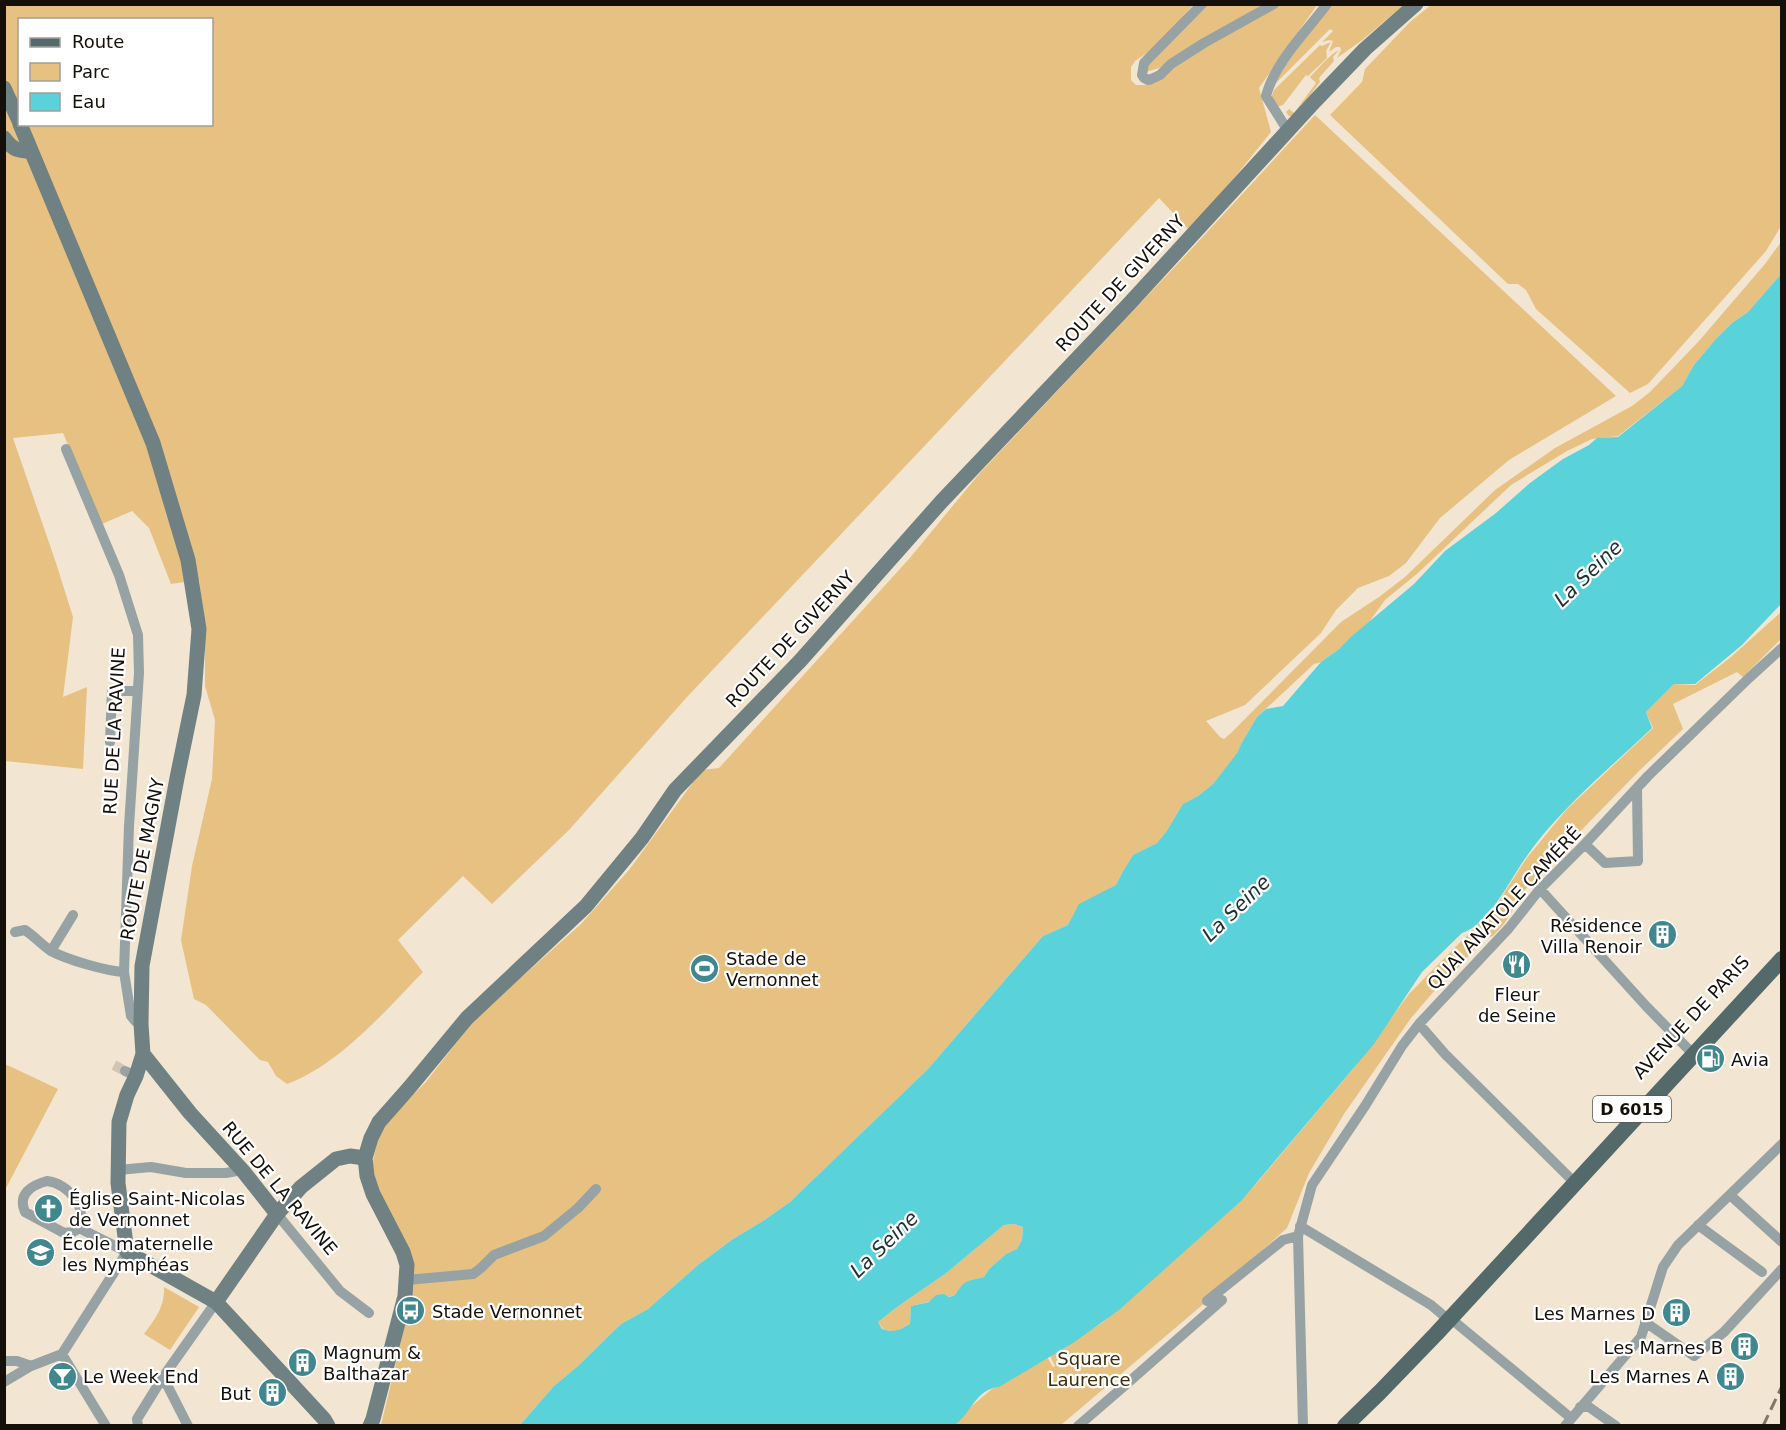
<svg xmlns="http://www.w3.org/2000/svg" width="1786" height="1430" viewBox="0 0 1786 1430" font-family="'DejaVu Sans',sans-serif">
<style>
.green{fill:#e7c182;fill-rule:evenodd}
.water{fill:#59d2da;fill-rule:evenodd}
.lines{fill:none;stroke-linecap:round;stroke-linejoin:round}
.street-tunnel{stroke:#d1c5b3;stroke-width:10;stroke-dasharray:10 5;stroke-linecap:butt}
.street{stroke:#96a2a3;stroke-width:10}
.secondary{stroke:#6f8182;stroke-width:15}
.primary{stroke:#54696a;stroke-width:16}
.rail{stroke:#807769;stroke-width:3;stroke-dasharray:12 6;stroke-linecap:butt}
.labels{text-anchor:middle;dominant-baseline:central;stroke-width:4.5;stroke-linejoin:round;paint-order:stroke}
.shield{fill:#fff;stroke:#5a5752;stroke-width:1.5}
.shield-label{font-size:16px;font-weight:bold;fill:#140f08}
.street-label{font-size:18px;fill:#140f08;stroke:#fff}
.poi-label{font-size:18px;fill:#140f08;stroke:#fff;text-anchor:start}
.park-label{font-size:18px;fill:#3d2b08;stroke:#fff}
.water-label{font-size:20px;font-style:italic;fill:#1b3132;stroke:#fff}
</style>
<rect width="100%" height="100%" fill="#f2e5d1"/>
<!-- green -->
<path class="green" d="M5 5H1193L1156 47 1135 61 1131 67V80L1136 85H1144L1156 79 1175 63 1278 5H1317L1259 88 1271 132 1191 232 1159 198 687 697 569 830 492 904 463 876 398 940 423 972C385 1011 339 1065 287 1084L276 1076 268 1062 260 1060 206 1005 194 999 181 940 192 866 212 779 215 720 205 686V628L199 580 171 584 149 528 132 511 102 524 63 433 13 438 56 563 73 617 63 697 87 687 83 769 5 761ZM20 20H212V124H20Z
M1204 5H1261L1246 16 1159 68 1146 72V64Z
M1330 5H1404L1361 41 1337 58 1341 50 1340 47H1336L1329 52 1333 41 1329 40 1322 42 1333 31 1330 29 1277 82 1272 83Z
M1431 5H1781V226L1766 251 1648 384 1630 393 1536 309 1526 290 1518 284H1508L1330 115 1362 82 1365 69 1411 21Z
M1331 42 1326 51 1327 58 1308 76 1306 75 1283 105 1276 107 1271 98 1274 90 1320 45 1322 46Z
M1339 50 1333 57 1334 61 1319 78 1320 82 1294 116H1289L1286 112 1289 109 1294 113 1316 83 1310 77C1318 69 1330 54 1339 50Z
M1315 115 1616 396 1509 460 1440 518 1406 563 1389 576 1358 588 1336 610 1321 633 1245 705 1206 721 1220 737 1224 739 1231 733 1341 622 1379 597 1405 577 1495 490 1555 448 1632 406 1650 392 1699 341 1765 264 1781 242V274L1748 312 1732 323 1715 340 1694 365 1682 386 1618 436 1592 439 1567 451 1511 485 1418 573 1385 600 1369 622 1339 649 1321 662 1314 664 1257 717 1241 744 1239 752 1213 784 1198 796 1183 804 1166 832 1157 843 1133 855 1122 873 1116 885 1085 902 1068 925 1043 936 928 1069 790 1202 763 1221 733 1239 698 1265 648 1309 621 1324 578 1366 554 1386 520 1425H381L412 1296 378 1191 372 1165 378 1139 389 1119 425 1083 476 1018 581 924 629 870 702 770 719 768 909 559 979 474 1185 256Z
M1781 612V639L1743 677 1737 672 1673 704 1683 729 1639 771 1564 848 1525 890 1504 924 1493 936 1482 940 1452 975 1441 983 1411 1018 1344 1114 1309 1173 1287 1228 1207 1301 1061 1425 948 1426 992 1389 1046 1355 1053 1367 1055 1366 1050 1356 1103 1322 1256 1184 1353 1069 1409 994 1495 907 1526 859 1567 809 1653 728 1646 712 1674 684 1695 685 1731 657Z
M5 1064 58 1089 5 1190Z
M1014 1224 1023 1227 1022 1240 1017 1249 1006 1254 989 1269 984 1277C967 1282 966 1278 955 1295L911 1306 910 1324 895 1332 883 1329 878 1322 897 1307 945 1274 1004 1225Z
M164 1287 199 1307 170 1350 144 1334C155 1319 165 1307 164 1287Z"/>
<!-- water -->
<path class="water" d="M1781 274V604L1742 645 1695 684H1674L1646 712 1652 728C1608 770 1558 810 1524 860 1509 882 1488 925 1462 933L1422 972 1374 1044 1241 1201 1119 1310 1073 1343 999 1387C976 1389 971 1413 955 1425H520L554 1386 578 1366 621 1324 648 1309 698 1265 733 1239 763 1221 790 1202 928 1069 1043 936 1068 925 1079 904 1116 885 1122 873 1133 855 1157 843 1166 832 1183 804 1198 796 1213 784 1238 752 1241 744 1257 717 1266 709 1283 706 1321 662 1339 649 1352 636 1414 584 1445 551 1496 513 1530 483 1563 459 1589 445 1597 438 1618 437 1682 386 1694 365 1715 340 1732 323 1748 312ZM1014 1224 1023 1227 1022 1240 1017 1249 1006 1254 989 1269 984 1277C966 1282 966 1278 955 1295L949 1297 944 1294 936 1295 929 1302 911 1306 910 1324C899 1330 896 1333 882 1329L878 1322 897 1307 945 1274 1004 1225Z"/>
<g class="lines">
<!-- street-tunnel -->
<path class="street-tunnel" d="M114 1065 125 1071"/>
<!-- street -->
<path class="street" d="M1202 4 1144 63 1142 75 1144 78 1149 80 1160 75 1171 64 1204 43 1274 4
M1288 131 1266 96C1275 62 1306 32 1327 4
M66 449 119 575 138 635 139 673 129 826 124 972 131 1016 135 1021 141 1024
M110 742 112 691H138
M1585 844 1605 863 1638 861 1637 788
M1540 889 1646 1006 1694 1055
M15 932 25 930C34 936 42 945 51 951 68 960 106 971 124 972
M51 951 73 915
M1419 1024 1445 1054 1575 1183
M125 1071 136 1076
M118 1170 151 1167 186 1173H226L242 1170
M47 1181C68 1183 89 1208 78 1229L73 1232 64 1233 25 1212C17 1194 32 1185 47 1181Z
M1730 1195 1782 1242
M277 1214 340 1291 369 1313
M1698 1225 1762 1272
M1300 1226 1431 1305 1444 1316 1450 1318 1571 1418
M407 1280 473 1274 481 1268 494 1255 544 1236 578 1208 596 1189
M1645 1322 1694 1356 1724 1332 1782 1269
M62 1354 106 1426
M4 1361H17L31 1366
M163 1377 188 1426
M4 1382 31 1366 62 1354 127 1252 79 1228
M1580 1407H1589L1616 1426
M138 1426 137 1419 163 1377 216 1302
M1078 1426 1122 1388 1222 1300 1207 1301 1283 1240 1298 1236
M1303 1426 1298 1236 1312 1185 1365 1106 1402 1046 1419 1024 1509 928 1540 889 1585 844 1648 776 1749 678 1782 648
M1565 1426 1641 1337 1663 1267 1678 1245 1782 1144"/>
<!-- secondary -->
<path class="secondary" d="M4 88 20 123
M20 124 153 443 188 560 199 629 194 695 177 778 142 966 141 1024 143 1054 136 1076 127 1095 119 1122 118 1183 127 1252 216 1302 324 1419 328 1426
M4 138C12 149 17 151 31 151
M143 1054 190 1113 243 1171 277 1214
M216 1302 277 1214 301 1187 336 1159 350 1156 365 1158
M370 1426 373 1419 405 1296 407 1265 403 1252 373 1194 367 1176 365 1158 371 1138 379 1122 409 1088 467 1018 586 906 642 838 675 790 800 661 941 502 1129 304 1315 101 1365 49 1416 4"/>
<!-- primary -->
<path class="primary" d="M1345 1426 1380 1392 1436 1334 1782 959"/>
<!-- rail -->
<path class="rail" d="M1763 1426 1782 1386"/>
</g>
<!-- icons -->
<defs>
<symbol id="building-disc" viewBox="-11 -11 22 22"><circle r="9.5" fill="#40888d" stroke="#fff"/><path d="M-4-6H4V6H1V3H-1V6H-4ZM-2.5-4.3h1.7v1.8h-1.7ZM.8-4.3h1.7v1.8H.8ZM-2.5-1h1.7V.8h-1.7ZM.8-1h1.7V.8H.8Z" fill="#fff"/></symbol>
<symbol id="restaurant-disc" viewBox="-11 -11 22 22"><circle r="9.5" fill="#40888d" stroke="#fff"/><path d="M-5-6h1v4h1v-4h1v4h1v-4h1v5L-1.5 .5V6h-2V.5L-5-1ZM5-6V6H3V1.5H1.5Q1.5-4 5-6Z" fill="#fff"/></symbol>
<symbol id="stadium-disc" viewBox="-11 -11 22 22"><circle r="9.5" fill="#40888d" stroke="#fff"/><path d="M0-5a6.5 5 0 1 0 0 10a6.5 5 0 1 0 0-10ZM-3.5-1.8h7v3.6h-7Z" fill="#fff"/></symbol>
<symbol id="fuel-disc" viewBox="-11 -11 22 22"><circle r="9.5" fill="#40888d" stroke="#fff"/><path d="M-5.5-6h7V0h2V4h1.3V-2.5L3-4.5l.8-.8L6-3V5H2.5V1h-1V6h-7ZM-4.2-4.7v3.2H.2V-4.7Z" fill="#fff"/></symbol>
<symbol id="church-disc" viewBox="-11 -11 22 22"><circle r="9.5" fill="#40888d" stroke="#fff"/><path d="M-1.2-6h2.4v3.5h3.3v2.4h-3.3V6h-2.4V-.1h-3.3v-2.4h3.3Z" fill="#fff"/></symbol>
<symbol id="school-disc" viewBox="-11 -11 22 22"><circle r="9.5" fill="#40888d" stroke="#fff"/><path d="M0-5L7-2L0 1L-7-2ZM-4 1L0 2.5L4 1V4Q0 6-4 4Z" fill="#fff"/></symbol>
<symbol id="bus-disc" viewBox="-11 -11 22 22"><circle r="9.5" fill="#40888d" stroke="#fff"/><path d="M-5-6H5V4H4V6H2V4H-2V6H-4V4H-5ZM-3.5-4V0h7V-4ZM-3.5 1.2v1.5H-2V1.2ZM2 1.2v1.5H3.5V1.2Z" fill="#fff"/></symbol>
<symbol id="bar-disc" viewBox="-11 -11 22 22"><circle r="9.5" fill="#40888d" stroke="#fff"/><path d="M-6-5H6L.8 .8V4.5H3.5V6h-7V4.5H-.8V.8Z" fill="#fff"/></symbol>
</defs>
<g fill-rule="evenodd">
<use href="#building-disc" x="1646" y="918" width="33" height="33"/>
<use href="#restaurant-disc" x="1500" y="948" width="33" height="33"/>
<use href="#stadium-disc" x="688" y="952" width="33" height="33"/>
<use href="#fuel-disc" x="1694" y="1042" width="33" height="33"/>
<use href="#church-disc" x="32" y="1192" width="33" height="33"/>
<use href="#school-disc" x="24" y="1236" width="33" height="33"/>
<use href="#bus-disc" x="394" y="1294" width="33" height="33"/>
<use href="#building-disc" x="1660" y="1296" width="33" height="33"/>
<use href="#building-disc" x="1728" y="1330" width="33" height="33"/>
<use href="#building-disc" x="286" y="1346" width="33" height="33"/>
<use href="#bar-disc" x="46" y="1360" width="33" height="33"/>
<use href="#building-disc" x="1714" y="1360" width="33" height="33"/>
<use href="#building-disc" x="256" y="1376" width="33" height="33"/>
</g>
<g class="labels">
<!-- shield labels -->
<rect class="shield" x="1593" y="1096" width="78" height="26" rx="4.5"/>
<g class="shield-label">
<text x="1632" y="1109">D 6015</text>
</g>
<!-- street labels -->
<g class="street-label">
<text transform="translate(1120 283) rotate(-47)">ROUTE DE GIVERNY</text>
<text transform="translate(790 639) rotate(-47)">ROUTE DE GIVERNY</text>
<text transform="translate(114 731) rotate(-87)">RUE DE LA RAVINE</text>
<text transform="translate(142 859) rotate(-79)">ROUTE DE MAGNY</text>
<text transform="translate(1504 908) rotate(-47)">QUAI ANATOLE CAMÉRÉ</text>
<text transform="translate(1691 1017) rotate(-47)">AVENUE DE PARIS</text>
<text transform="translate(280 1188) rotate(50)">RUE DE LA RAVINE</text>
</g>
<!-- poi labels -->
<g class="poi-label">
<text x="1642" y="925" text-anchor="end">Résidence<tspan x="1642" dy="21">Villa Renoir</tspan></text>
<text x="726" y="958">Stade de<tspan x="726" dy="21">Vernonnet</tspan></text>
<text x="1517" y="994" text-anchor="middle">Fleur<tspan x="1517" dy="21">de Seine</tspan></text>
<text x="1731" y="1059">Avia</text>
<text x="69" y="1198">Église Saint-Nicolas<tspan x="69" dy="21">de Vernonnet</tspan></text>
<text x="62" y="1243">École maternelle<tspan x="62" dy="21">les Nymphéas</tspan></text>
<text x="432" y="1311">Stade Vernonnet</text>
<text x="1655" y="1313" text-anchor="end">Les Marnes D</text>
<text x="1723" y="1347" text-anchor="end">Les Marnes B</text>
<text x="323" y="1352">Magnum &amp;<tspan x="323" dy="21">Balthazar</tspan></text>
<text x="83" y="1376">Le Week End</text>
<text x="1709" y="1376" text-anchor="end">Les Marnes A</text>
<text x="251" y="1393" text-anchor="end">But</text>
</g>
<!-- park labels -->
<g class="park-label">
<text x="1089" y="1358">Square<tspan x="1089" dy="21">Laurence</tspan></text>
</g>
<!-- water labels -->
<g class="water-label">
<text transform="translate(1588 573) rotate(-44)">La Seine</text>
<text transform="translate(1236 908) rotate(-44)">La Seine</text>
<text transform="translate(884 1244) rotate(-44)">La Seine</text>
</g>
</g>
<!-- border -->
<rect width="1786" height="1430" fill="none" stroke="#140f08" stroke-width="12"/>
<!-- legend -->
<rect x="18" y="18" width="195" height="108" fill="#ffffff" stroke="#a19f9c" stroke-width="1.5"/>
<rect x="30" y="38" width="30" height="9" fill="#54696a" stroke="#a19f9c" stroke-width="1.5"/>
<text x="72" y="48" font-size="18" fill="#140f08">Route</text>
<rect x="30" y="63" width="30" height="18" fill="#e7c182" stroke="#a19f9c" stroke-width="1.5"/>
<text x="72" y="78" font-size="18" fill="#140f08">Parc</text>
<rect x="30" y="93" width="30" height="18" fill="#59d2da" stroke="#a19f9c" stroke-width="1.5"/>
<text x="72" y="108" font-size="18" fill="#140f08">Eau</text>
</svg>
